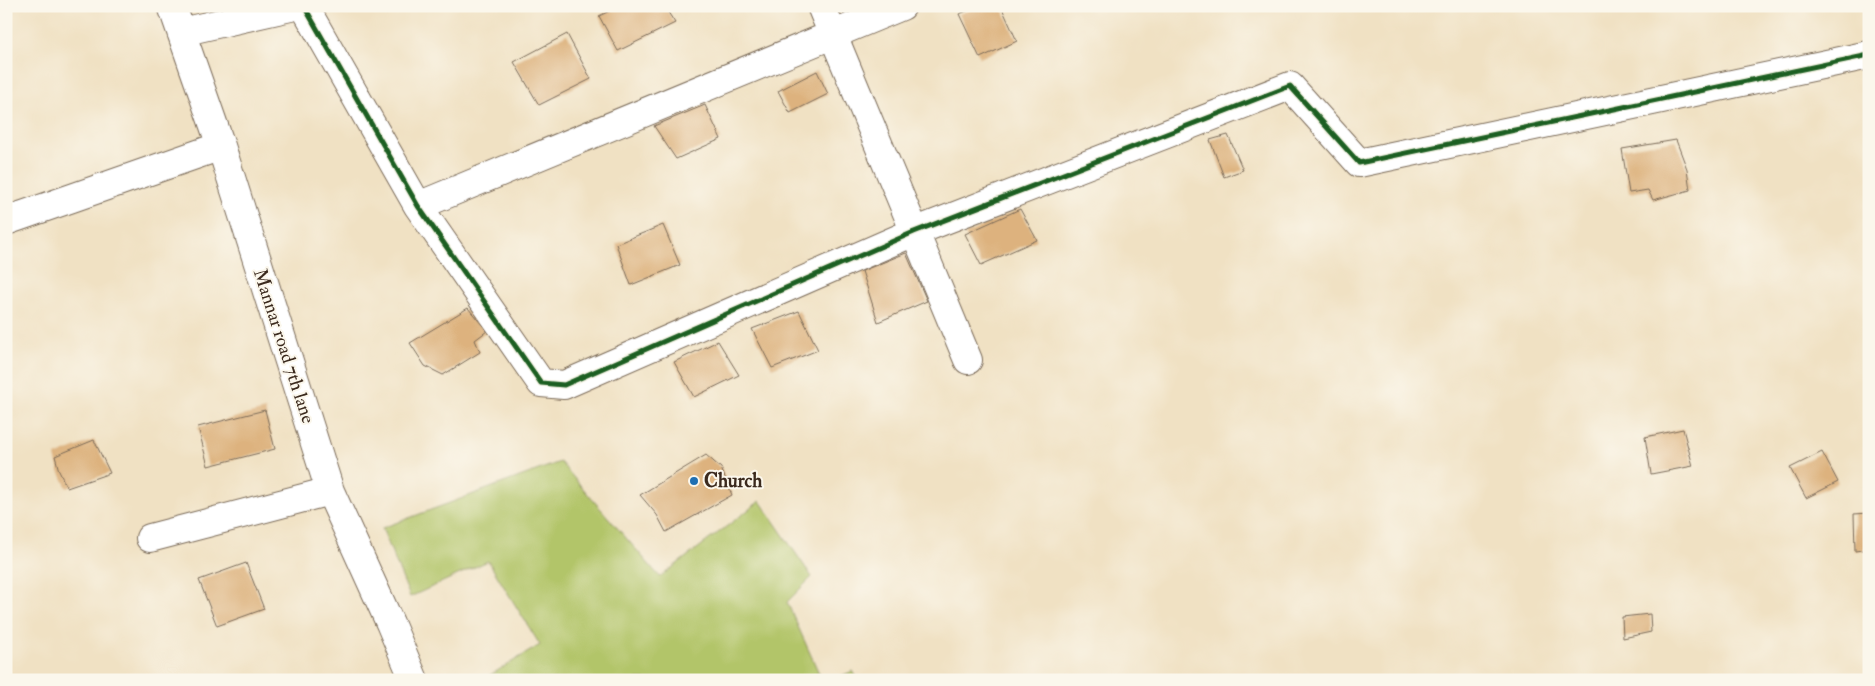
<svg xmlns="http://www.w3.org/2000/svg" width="1875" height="686" viewBox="0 0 1875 686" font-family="'IM FELL Double Pica',serif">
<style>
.green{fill:#b2c569;stroke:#767844}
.building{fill:#ddb27e}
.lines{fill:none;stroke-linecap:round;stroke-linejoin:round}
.minor-casing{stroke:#7a6a58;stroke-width:30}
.minor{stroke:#fff;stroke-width:28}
.cycleway-casing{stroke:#fbf7ec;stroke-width:8}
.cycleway{stroke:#1b5e20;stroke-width:5}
.poi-dot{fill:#1f6fb2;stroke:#fbf7ec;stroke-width:2}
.labels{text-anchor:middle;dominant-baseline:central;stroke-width:4;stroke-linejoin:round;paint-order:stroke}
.street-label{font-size:19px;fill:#3b2a1e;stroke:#fbf7ec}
.poi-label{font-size:19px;font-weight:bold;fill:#3b2a1e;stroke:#fbf7ec;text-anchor:start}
</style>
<rect width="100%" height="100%" fill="#fbf7ec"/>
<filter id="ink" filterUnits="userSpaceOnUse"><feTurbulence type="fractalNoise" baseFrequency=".02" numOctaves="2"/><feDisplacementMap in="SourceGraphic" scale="10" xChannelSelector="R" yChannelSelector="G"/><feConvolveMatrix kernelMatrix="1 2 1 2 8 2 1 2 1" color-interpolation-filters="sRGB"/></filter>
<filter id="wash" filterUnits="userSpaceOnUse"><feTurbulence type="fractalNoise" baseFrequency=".0096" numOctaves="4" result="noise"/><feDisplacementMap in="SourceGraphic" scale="20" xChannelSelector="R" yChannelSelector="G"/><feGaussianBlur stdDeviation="1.12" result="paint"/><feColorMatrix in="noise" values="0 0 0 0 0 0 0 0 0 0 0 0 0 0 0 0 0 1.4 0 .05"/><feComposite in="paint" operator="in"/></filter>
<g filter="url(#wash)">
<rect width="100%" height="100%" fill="#f0e1c3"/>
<!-- green -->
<path class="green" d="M560 462 660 577 760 501 812 577 787 602 822 680H482L540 645 488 561 410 597 382 528Z
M853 671 858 680H832Z"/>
<g id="blocks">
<!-- building -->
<path class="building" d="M620 6H664L675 23 618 51 599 16Z
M980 6H1001L1017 41 980 58 959 14Z
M567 34 591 79 539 105 514 62Z
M817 71 828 94 790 113 778 91Z
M705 105 721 139 676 159 654 126Z
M1228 135 1243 170 1224 177 1210 140Z
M1676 140 1687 169 1690 190 1653 200 1648 190 1629 193 1622 149Z
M1020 209 1037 240 981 265 965 234Z
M663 225 680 265 631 285 616 244Z
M906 253 927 301 878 322 862 271Z
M468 308 487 331 475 340 480 352 443 375 425 366 410 343Z
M799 311 818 350 772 368 752 329Z
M718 341 739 375 694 397 674 362Z
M265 410 275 449 208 466 198 427Z
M1683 429 1693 466 1651 474 1645 437Z
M94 440 110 473 67 488 59 471 55 456Z
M1822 452 1838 482 1806 498 1790 468Z
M706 455 721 468 732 495 666 532 657 515 640 495Z
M1869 513V549L1855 551 1854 514Z
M246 563 264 609 217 626 199 580Z
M1650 614 1651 632 1623 638 1622 617Z"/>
</g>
</g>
<g filter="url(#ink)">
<use href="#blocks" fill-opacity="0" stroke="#7a6a58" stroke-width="1"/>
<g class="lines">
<defs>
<path id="minor" d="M172 6 221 146 330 491 390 623 414 680
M304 6 418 206 541 383 564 385 914 232 1290 86 1359 163 1869 55
M821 6 968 360
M181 32 295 6
M418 206 902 6
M6 221 221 146
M150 538 330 491"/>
</defs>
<!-- minor casing -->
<use href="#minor" class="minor-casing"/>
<!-- minor -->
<use href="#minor" class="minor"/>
<defs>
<path id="cycleway" d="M304 6 418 206 541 383 564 385 914 232 1290 86 1359 163 1869 55"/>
</defs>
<!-- cycleway casing -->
<use href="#cycleway" class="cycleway-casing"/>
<!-- cycleway -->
<use href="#cycleway" class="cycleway"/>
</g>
</g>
<!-- markers -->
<circle class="poi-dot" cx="694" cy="481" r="5"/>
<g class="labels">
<!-- street labels -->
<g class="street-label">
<text transform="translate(284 346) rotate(72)">Mannar road 7th lane</text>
</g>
<!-- poi labels -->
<g class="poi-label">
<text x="704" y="481">Church</text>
</g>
</g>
<!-- margin -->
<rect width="1875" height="686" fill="none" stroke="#fbf7ec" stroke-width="25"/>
</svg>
